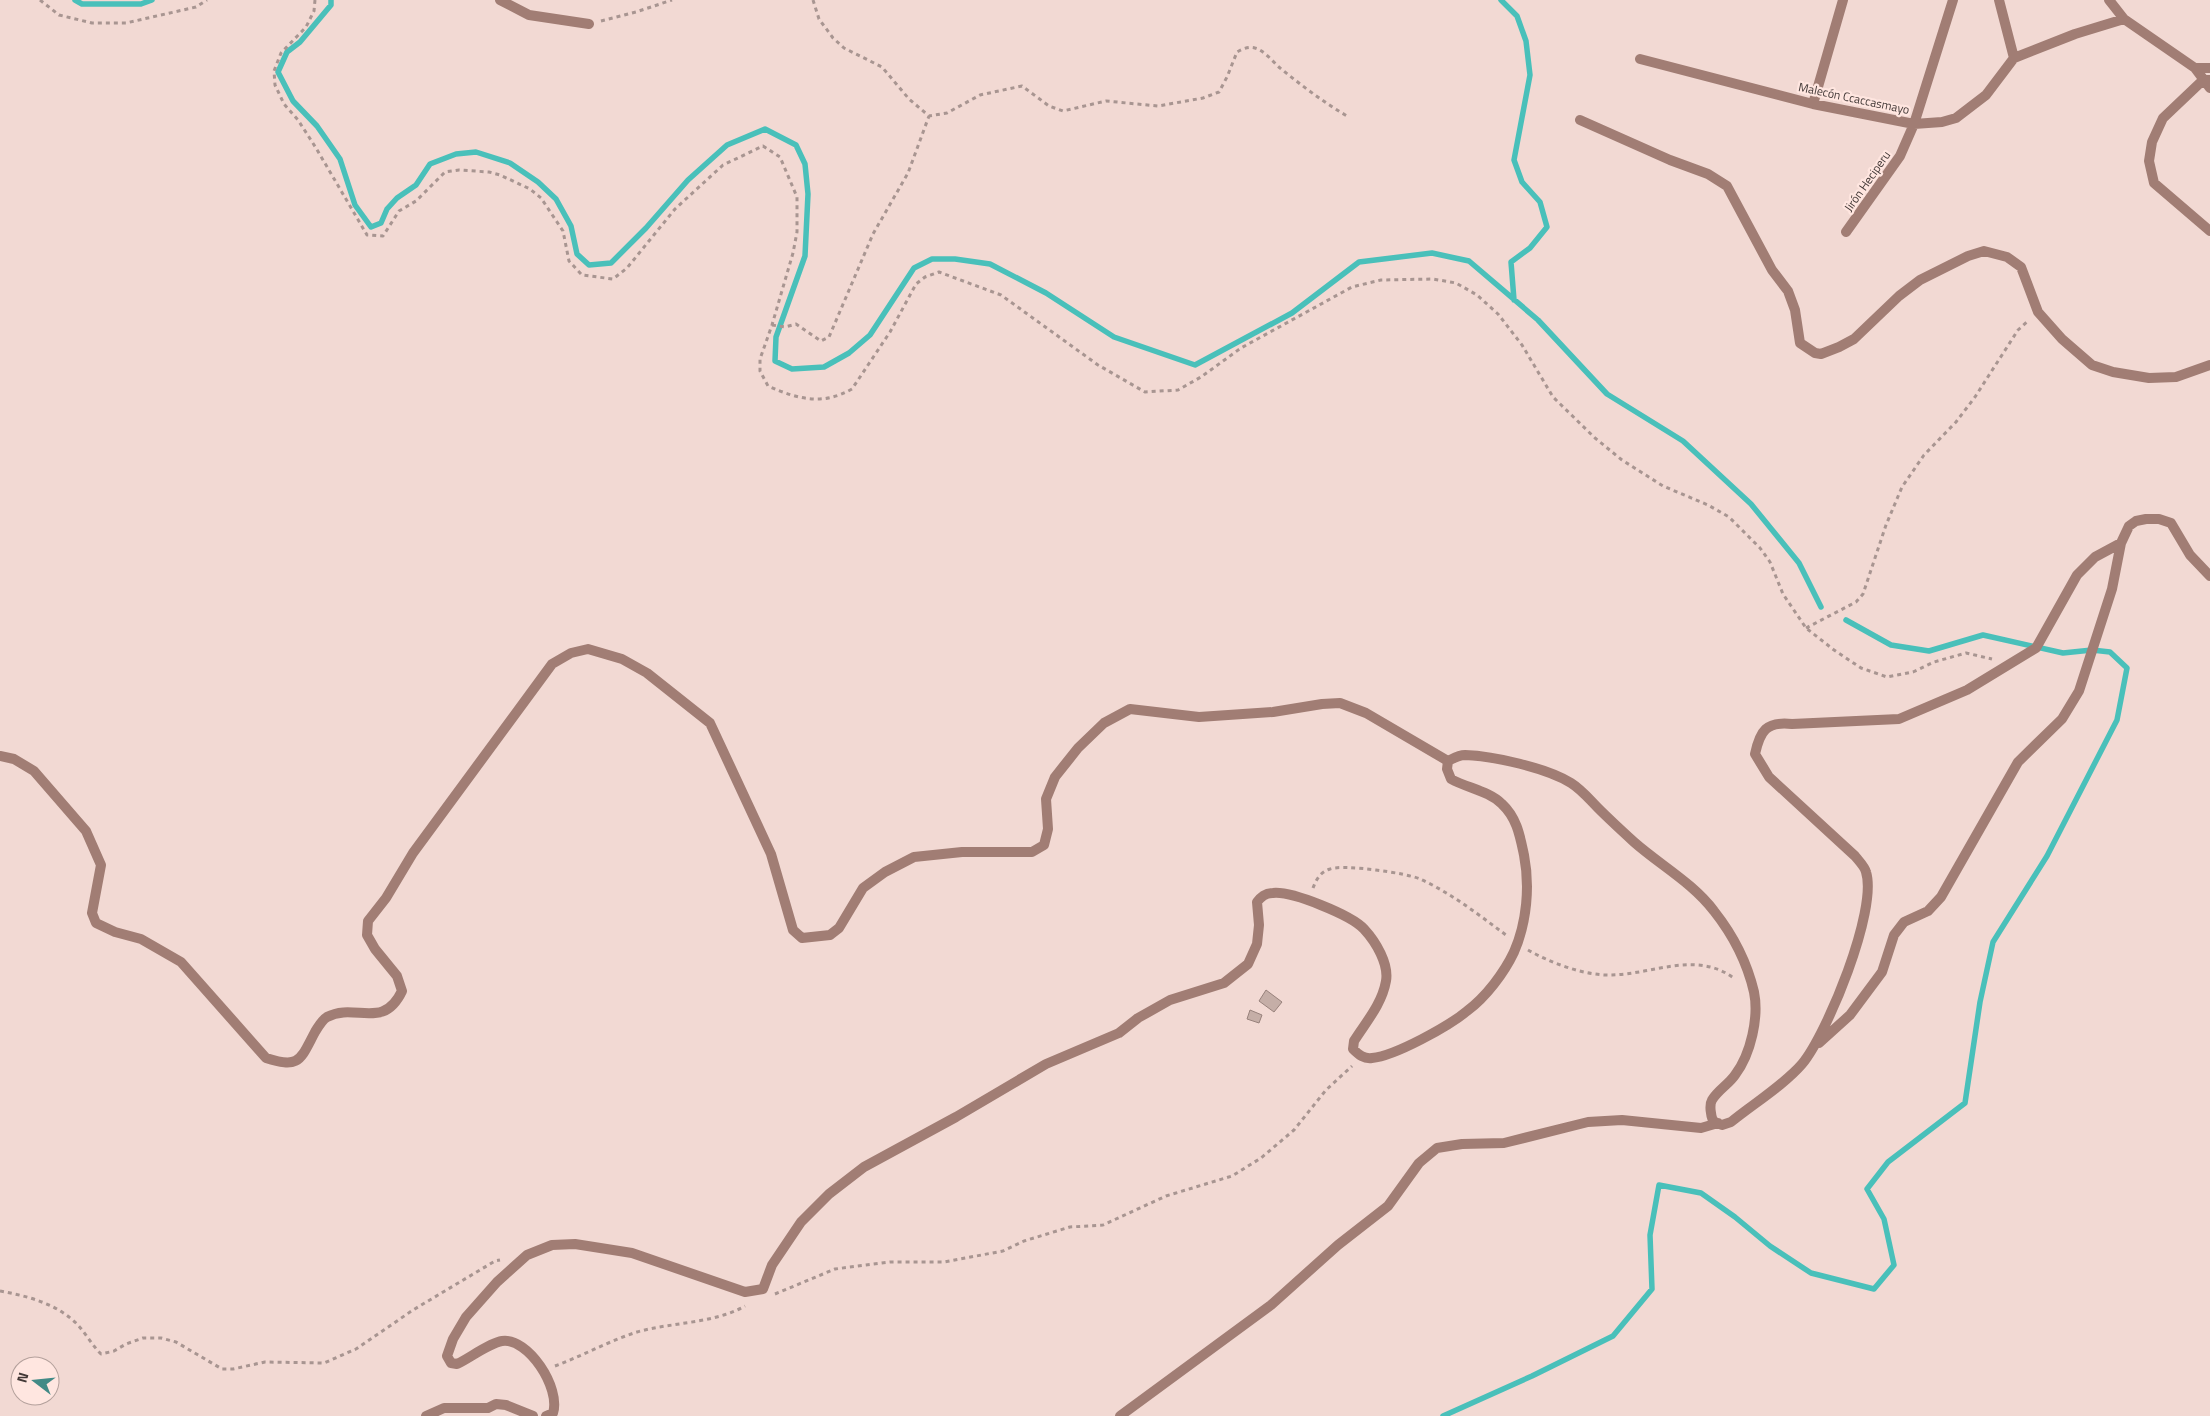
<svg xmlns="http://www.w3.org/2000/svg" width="2210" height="1416" viewBox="0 0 2210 1416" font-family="'Titillium Web',sans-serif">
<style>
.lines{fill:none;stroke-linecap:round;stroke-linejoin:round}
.stream{stroke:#49c0ba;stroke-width:5.5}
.building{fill:#c5aea7;stroke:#98827c}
.path{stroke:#a89591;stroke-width:3;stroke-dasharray:4 4;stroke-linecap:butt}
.service{stroke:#a17d74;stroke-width:10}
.minor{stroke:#a17d74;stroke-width:10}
.labels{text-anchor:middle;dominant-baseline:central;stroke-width:4.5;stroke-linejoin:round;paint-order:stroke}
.street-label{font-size:12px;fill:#433937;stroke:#ffe6e0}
</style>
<rect width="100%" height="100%" fill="#f2d9d3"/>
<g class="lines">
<!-- stream -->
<path class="stream" d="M75 0 82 4H141L152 0
M331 0V5L300 42 287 52 278 72 293 101 317 126 340 159 355 205 371 227 381 223 387 209 397 198 416 185 430 164 456 154 476 152 510 163 538 182 556 199 571 226 577 254 589 265 611 263 646 228 688 180 727 145 765 129 796 145 805 164 808 194 805 256 776 337 775 361 792 369 824 367 849 353 870 335 914 268 932 259H955L990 264 1046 293 1114 337 1195 365 1292 313 1359 262 1432 253 1469 261 1538 320 1607 394 1683 441 1751 504 1799 563 1821 607
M1501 0 1517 16 1526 41 1530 75 1514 160 1522 182 1540 202 1547 227 1530 248 1511 262 1514 300
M1443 1416 1532 1376 1613 1336 1652 1289 1650 1235 1659 1185 1701 1193 1735 1217 1770 1246 1811 1273 1874 1289 1894 1265 1884 1219 1867 1189 1888 1162 1965 1103 1980 1002 1993 942 2047 856 2117 720 2127 668 2110 652 2092 650 2063 653 1983 635 1929 651 1891 645 1846 620"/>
</g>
<!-- building -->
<path class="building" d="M1266 990 1282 1002 1274 1012 1259 1001Z
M1250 1010 1262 1015 1259 1023 1247 1019Z"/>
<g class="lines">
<!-- path -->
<path class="path" d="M40 0 59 15 92 23H126L196 7 207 0
M315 0 314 11 306 27 281 53 274 71 275 85 284 104 298 120 316 148 367 235 383 236 399 211 416 201 445 172 459 170 489 172 500 175 530 189 541 198 563 231 569 261 582 275 613 279 627 268 675 209 723 165 763 146 780 157 797 197V232L793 253 772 325 760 359V371L768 386C798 399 822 406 852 389L890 332 916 284 925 277 939 272 1001 295 1098 365 1145 392 1178 390 1201 377 1241 348 1352 287 1381 280 1433 279 1456 283 1477 295 1498 314 1522 345 1553 397 1595 438 1622 460 1663 486 1708 505 1729 517 1760 548 1770 562 1783 594 1806 628 1834 650 1861 668 1887 677 1913 672 1934 662 1966 653 1992 659
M813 0 819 19 833 38 844 48 882 67 909 99 929 116 947 113 980 95 1022 86 1049 106 1063 111 1106 101 1158 106 1203 98 1219 92 1227 77 1237 52C1242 49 1249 46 1255 48 1265 51 1272 61 1280 68 1301 85 1323 102 1347 116
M601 21 636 12 672 0
M772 325 785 327 796 324 821 341 829 337 873 234 908 173 929 116
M1806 628 1856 602 1863 594 1886 525 1902 487 1924 455 1956 422 1975 397 2018 330 2028 321
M1313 888C1316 880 1320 872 1330 869 1343 864 1407 873 1420 879 1451 893 1479 915 1506 935
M1528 950C1551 963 1585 976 1612 975 1654 974 1697 950 1735 979
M0 1291C27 1296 55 1303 76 1323 85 1332 91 1344 101 1354L114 1351 126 1344 143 1338H161L176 1342 222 1369H233L265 1362 324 1363 356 1349 413 1310 495 1261 500 1260
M775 1294 835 1269 890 1262H944L1003 1251 1024 1241 1070 1227 1103 1225 1166 1196 1232 1176 1261 1158 1294 1130 1326 1090 1352 1066
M555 1366C582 1356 609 1341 637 1332 672 1322 713 1324 745 1306"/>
<!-- service -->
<path class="service" d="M0 756 14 759 34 771 86 831 101 865 92 913 96 923 115 932 141 939 181 962 266 1058C300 1069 300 1060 315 1032 318 1027 322 1020 327 1017 355 1002 383 1031 402 991L397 976 375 949 367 935 368 921 386 898 413 853 552 664 571 653 588 649 622 659 647 673 710 723 771 854 793 930 802 938 830 935 839 928 863 888 885 872 914 857 962 852H1032L1044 845 1048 829 1046 799 1055 777 1078 748 1104 723 1130 709 1199 717 1273 712 1322 704 1340 703 1366 713 1448 761"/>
<!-- minor -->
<path class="minor" d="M500 0 529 15 589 24
M1999 0 2014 58
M2109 0 2124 19 2195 68 2210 88
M1640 59 1813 104 1914 124 1942 122 1956 118 1986 95 2014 58 2075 34 2124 19
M2195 68H2210
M2210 80H2203L2163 118 2152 142 2149 161 2154 183 2210 231
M1813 104 1843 0
M1580 120 1670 160 1708 174 1727 186 1772 270 1788 291 1795 310 1800 343 1815 353 1821 354 1839 347 1854 339 1899 296 1920 280 1968 256 1984 251 2007 257 2021 267 2038 312 2062 339 2092 365 2113 372 2149 378 2176 377 2210 365
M1846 232 1900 156 1914 124 1953 0
M1819 1043 1850 1015 1882 972 1894 935 1904 922 1928 911 1941 897 2018 762 2062 719 2079 691 2112 589 2121 543
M426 1416 444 1408H488L496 1404 506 1405 533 1416
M546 1416 553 1413C561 1388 528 1337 502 1341 489 1343 470 1358 457 1364L451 1363 447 1356 453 1339 466 1317 497 1282 527 1255 552 1245 575 1244 632 1253 745 1292 763 1289 772 1265 801 1222 829 1194 864 1167 956 1117 1046 1064 1119 1033 1138 1018 1170 1000 1224 983 1248 964 1257 944 1259 925 1257 902C1261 897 1265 893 1273 893 1292 891 1351 915 1364 929 1376 942 1389 964 1386 981 1382 1004 1366 1022 1354 1041L1353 1049C1359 1055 1364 1059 1372 1058 1395 1056 1449 1026 1467 1011 1486 997 1504 973 1514 952 1527 922 1530 886 1524 855 1520 836 1517 818 1502 804 1489 791 1467 788 1451 779L1447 769 1448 761C1454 758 1459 755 1465 755 1494 756 1547 768 1571 783 1582 790 1589 799 1598 808 1610 820 1622 831 1634 842 1660 865 1693 883 1714 911 1733 935 1747 962 1754 992 1759 1017 1751 1054 1735 1075 1729 1084 1718 1090 1712 1100 1709 1105 1711 1116 1713 1121L1722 1125 1731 1122C1753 1104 1784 1085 1802 1064 1827 1034 1878 910 1866 872 1865 867 1859 861 1855 856L1769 777 1755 754C1760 731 1766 721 1792 724L1899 719 1967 690 2036 648 2077 575 2095 557 2121 543 2129 526 2136 521 2146 519H2159L2171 523 2190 555 2210 576
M1120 1416 1271 1305 1338 1245 1388 1206 1419 1163 1437 1148 1462 1144 1504 1143 1588 1122 1622 1120 1701 1128 1718 1123"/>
</g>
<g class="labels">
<!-- street labels -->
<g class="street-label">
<text transform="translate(1854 98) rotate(12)">Malecón Ccaccasmayo</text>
<text transform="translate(1867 181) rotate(-55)">Jirón Heciperu</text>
</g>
</g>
<!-- north arrow -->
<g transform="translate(35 1381) rotate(286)"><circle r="24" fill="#ffe6e0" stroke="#b4a19c"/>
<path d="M0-4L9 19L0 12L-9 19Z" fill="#428a86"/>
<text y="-8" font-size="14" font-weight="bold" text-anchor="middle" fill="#433937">N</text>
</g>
</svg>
